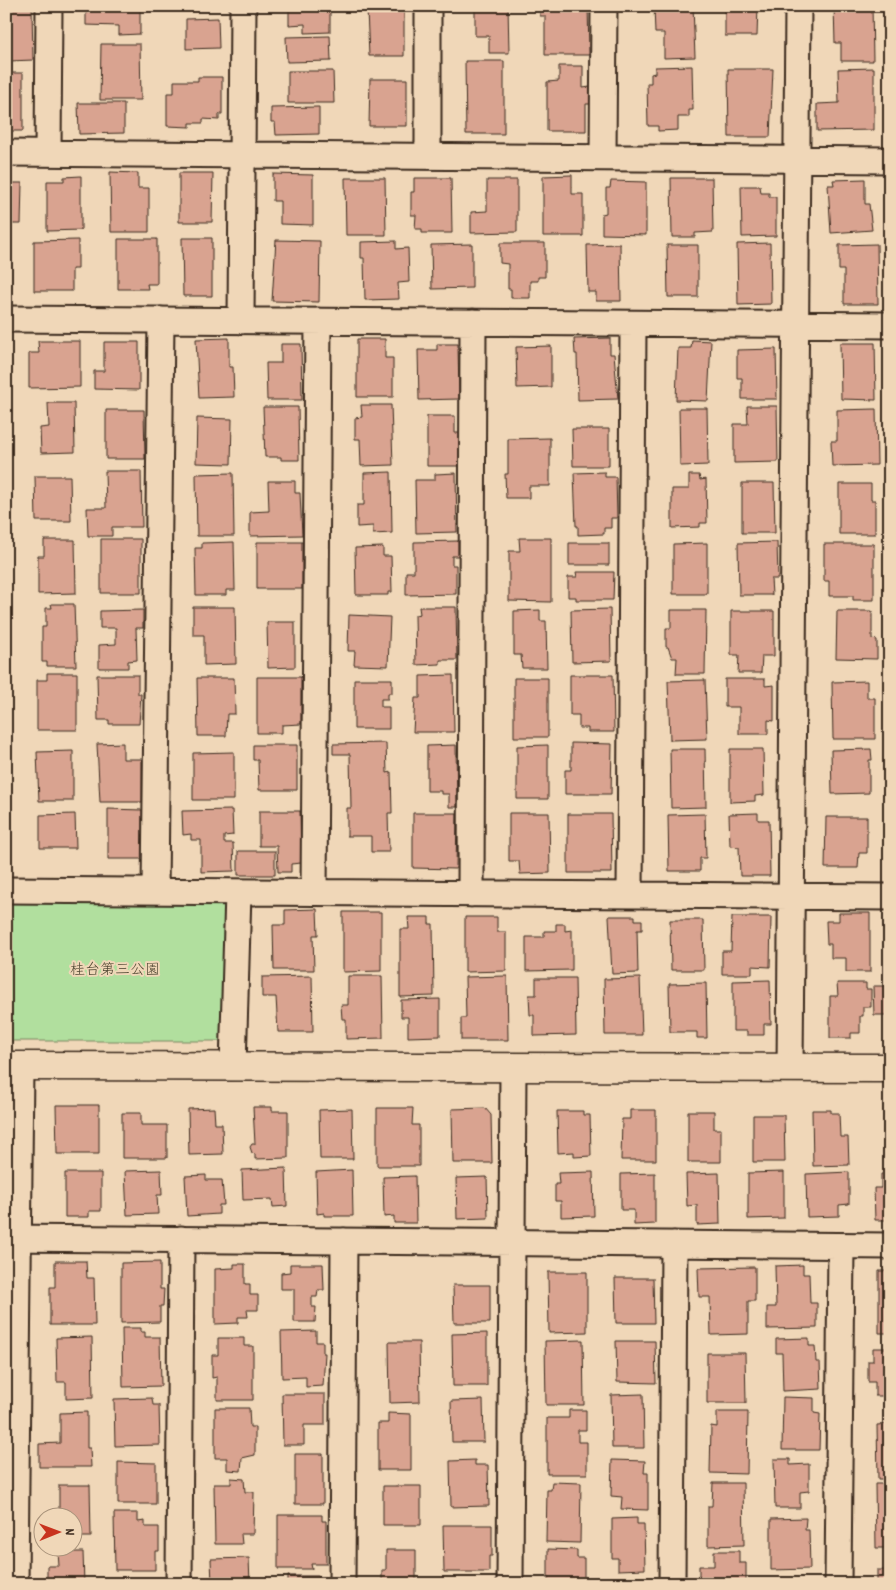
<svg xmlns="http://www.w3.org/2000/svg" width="896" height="1590" viewBox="0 0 896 1590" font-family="Dekko,'Klee One',sans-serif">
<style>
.green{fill:#b1df9e;stroke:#76845e}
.building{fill:#d9a390;stroke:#3b2a1e}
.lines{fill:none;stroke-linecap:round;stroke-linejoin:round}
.street-casing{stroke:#3b2a1e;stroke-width:29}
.secondary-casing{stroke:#3b2a1e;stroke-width:31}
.street{stroke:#f0d7b8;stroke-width:25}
.secondary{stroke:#f0d7b8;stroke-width:28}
.labels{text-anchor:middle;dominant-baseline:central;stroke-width:4;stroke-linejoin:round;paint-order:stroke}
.park-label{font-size:15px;fill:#4d4531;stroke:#f0d7b8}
</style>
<rect width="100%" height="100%" fill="#f0d7b8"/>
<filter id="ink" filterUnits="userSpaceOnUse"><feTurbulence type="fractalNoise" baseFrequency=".02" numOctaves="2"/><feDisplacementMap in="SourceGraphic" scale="10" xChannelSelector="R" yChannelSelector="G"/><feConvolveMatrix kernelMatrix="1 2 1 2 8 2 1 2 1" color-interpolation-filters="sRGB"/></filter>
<g filter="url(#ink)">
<!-- green -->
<path class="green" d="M6 901H227L222 1041H6Z"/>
<!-- building -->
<path class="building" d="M289 6H330V32L305 33V24L289 25Z
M475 6H508L509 53H489V36H475Z
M540 6H588L589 55H545V16H540Z
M654 6H693L695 57 664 58V33H655Z
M725 6H758L757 36H725Z
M834 6H872L873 61H841V43H835Z
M86 7H140V34L119 35V26L86 25Z
M6 8H32L33 60 9 61 10 67H6Z
M367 10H404V56H369Z
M218 18 219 48 186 49V19Z
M330 36 331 61 287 62 286 37Z
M101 44H140L141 100H100Z
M465 61H504V134H466Z
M559 66H583V88L590 87V104H586V131H547V82L559 81Z
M692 66 693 110H689V117H678V130L658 131V126H648L647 83H651V74L655 73V67Z
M874 68V130L817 131V104L839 103 838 69Z
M728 69H773L770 137H729Z
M288 71H333L334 103H288Z
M6 73H23V131H6Z
M198 77H222V114H219V120L203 119V123H190V127L167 126V93H174V81H198Z
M370 79H407V126H369Z
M78 103H124V133L79 134Z
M319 107V134L276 135 275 122H271V108Z
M110 172 138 173V188H149V232H111Z
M179 173H213L212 222H179Z
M273 174 313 175V225L280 224V201H273Z
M572 175V194H583V236H543V176Z
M81 176V230L47 231V181H64V177Z
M345 178H385L386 235H346Z
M414 178H451L452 233H422V229H415L416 215H411V192H414Z
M671 178H712L713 232 695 233V237H672Z
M865 179V204H869L872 230 831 233 828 185H834L833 180Z
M487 180H517V232L471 233V212L487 211Z
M611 181 646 182V235L602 234V214L606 213V188H610Z
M6 183H22L21 224H6Z
M741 186H760L761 193H769V197H776V236L742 237Z
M182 238H212V296H183Z
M118 239H157V284H147L148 289H118Z
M78 240V269H72V291H34V241Z
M276 240 320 241 319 302 272 301Z
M396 241V249L408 248 409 282 398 283 399 299 365 300 364 258H361V242Z
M500 243H545V277H538V281H530V298H511V289H508V264L500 263Z
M770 243 771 304 738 305 737 244Z
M472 244V288L432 289 431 245Z
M620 244 621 301H596V292H588L587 245Z
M877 244 878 304H844V270H839V245Z
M667 245H698V297H668Z
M229 338V367H233L234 397 199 398 196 339Z
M610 338V354H614L618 399 578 400 577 354H575L574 339Z
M357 339H385V358H393V397H357Z
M692 340 711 341 708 401 676 400 678 348H691Z
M38 341H80V387L29 388V353H39Z
M104 342H139V390L94 389V371H104Z
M840 343H875L876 400 841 399Z
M281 344H301L302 400H267L266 363H281Z
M437 344H458L459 399 419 400 418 350H437Z
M551 346V387L517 388 516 347Z
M776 349 777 399H742V378H737V350Z
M48 403H74L75 452 41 453 40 428 49 427Z
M361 405H391L393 465 361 466 360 439H355V418L362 417Z
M747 406H777L778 462 734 463V424H748Z
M263 407H298L299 460H281V457H265Z
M679 408H707L708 465 680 466Z
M876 409 877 465 832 466 831 441H837V410Z
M106 410H144L145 459H106Z
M427 416H455V433H460V466H427Z
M197 418 232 419 231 464 196 463Z
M572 429H609V466H573Z
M550 438V486H529V498H506L505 474H508V439Z
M105 471H141L142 527H112V536H88L87 508H106Z
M391 472 392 533 373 534V526L357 527V505H364V473Z
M605 472V477H616L617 518H611V528H604V534L578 535V526H576L574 473Z
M233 473 234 536H197L196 474Z
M456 473 457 532 416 533 415 480H435V474Z
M689 475H699L700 480 706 479 707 523H700V527L672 528V489H689Z
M35 476H70L71 521H36Z
M268 481H295V493H300L302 535 250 536V512L269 511Z
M742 483H774L775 533H742Z
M839 484H871V500H875V534H839Z
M519 538H551V602L509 601V551H520Z
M101 539H141V593H101Z
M44 540H75L76 593 38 594V556H44Z
M458 541V556H452V565H456V594L406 595V572H414V542Z
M234 542 235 590H226V595H196L195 548H202V543Z
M257 542H302V589H257Z
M777 542 778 579H771L772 595H739L738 543Z
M569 543H609V565H569Z
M707 543V594H673V544Z
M824 544H874V600H853V596H829V581H824Z
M383 547V556H391L392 592H388V595H356L355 548Z
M576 572H614L613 600H576V597H568V577H577Z
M51 604H74L76 666H47V662H42V627H46V608H52Z
M193 607H235L236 664 204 665V635H193Z
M419 607H456L457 660H440V664L416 665 415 615 420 614Z
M610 609 611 661 572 662 571 610Z
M143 610V628H136L137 660 128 661V668H99V645L116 644V628H100V611Z
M540 610V621H546L547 668H522L521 655H514V611Z
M671 610H706L705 674H676L677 658H672L668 647H666V628H671Z
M731 611H774V656H762L761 673H738L739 655H731Z
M837 611H872V639L877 640V659L836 658Z
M349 615 390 617 388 666 354 665 355 651H348Z
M267 622H295V667L268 668Z
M47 673H77V730H37V680H47Z
M97 675H138V694H141L139 724H109V720H98Z
M453 675 454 732H413L415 698H420V676Z
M570 675H613L614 732H588V728H579V715H570Z
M257 677H301V724L282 725V733H257Z
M197 678H234L235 714H227L226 736H198Z
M514 678H548V737H514Z
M354 679H392V693H388V699H381V707H389V729H354Z
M725 679H765V686L774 685V721L768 720V734H739V707H725Z
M705 680 707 739 670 740 668 681Z
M867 681V698H875V739H833L832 682Z
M123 743V759H142V802H100L97 744Z
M386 743 387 773 391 772 392 813H388L389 852H371V836H347V808H351L350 754H333V744Z
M571 743 612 744 611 794H565V770H571Z
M253 745H297V790H259L258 760H253Z
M456 745 457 807H449V794H441V791H427V746Z
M548 745V799H517V746Z
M670 749H705L706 807 671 808Z
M730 749H763L764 795 755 796V801L730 802Z
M871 749 872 760H869V793L832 794 831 750Z
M73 751V801H39L37 752Z
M234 752V800H193V753Z
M108 809 142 810 143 859H108Z
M232 810 233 835 224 836V843H233L234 871 201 872V840H191V834L183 835 182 811Z
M259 811H300L301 863 291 864V872H278L277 846H259Z
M413 813H457L456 869 413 868Z
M509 813H549L550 873 520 874 519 861H509Z
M758 813V820H769L770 876H740L739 847 730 846 729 814Z
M75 814 76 848H40V815Z
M568 814H611L612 873H568Z
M705 814 706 858H700V871H669L668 815Z
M826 817H867V853H859L858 868H825Z
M238 851H275V875H238Z
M317 909 318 935H313L314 970H274L273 925H285V910Z
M343 912H381V971L343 972Z
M839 913H870V972H846V958H831V944H827L826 921H839Z
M609 916H635V920H642V930H637L638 973 612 974Z
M408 917H429V924H433L434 996 400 997V929H409Z
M465 917H497V932H506V971L465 972Z
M732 917H771L770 967 752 966V974H722V951H731Z
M670 920H703L704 970H671Z
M556 924H565V931L572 930V970L526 971V937H544V931H556Z
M312 976 313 1032H278L276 997H262V977Z
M348 976H382L383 1038 346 1039V1019H342L341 1005H348Z
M507 976 508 1040H461V1018H466L465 977Z
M536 978H575L576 1035 534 1036V1015H530L529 995H536Z
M640 978 642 1035H605L604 979Z
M770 980 771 1024H764V1035H747V1031H733V981Z
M706 983 707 1038H697V1032H670L669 984Z
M837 983H866V989H871V1007H863V1016H860V1033H851V1038H830V996H838Z
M873 986H890V1015H874Z
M440 999V1036L408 1037V1017H401V1000Z
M56 1105H99V1154H57Z
M253 1107H272V1111H288V1158L255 1159V1154L252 1153 250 1147 252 1144H255Z
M214 1108 215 1124H222L223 1154 189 1155 188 1109Z
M377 1108H413L412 1125H419V1166H377Z
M485 1108 491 1115 492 1163H453L452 1109Z
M352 1109 353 1159H320L319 1110Z
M630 1110H656V1160H621L622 1119H630Z
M812 1110H831V1113H839L840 1137H848L849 1165 813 1166Z
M557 1111H583V1115H590L591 1156 574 1157V1152L558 1153Z
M688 1111H714V1129H721V1162H688Z
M122 1113H141V1125H167V1158H122Z
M753 1115H784L785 1162H753Z
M286 1168 287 1206 273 1207 272 1199 243 1200 242 1170Z
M161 1170 162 1195H157L158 1214 127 1215 125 1171Z
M352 1170 353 1216H324V1213L317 1214 316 1172Z
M593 1172 594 1216 561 1217V1201H555V1184H559L558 1173Z
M784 1172V1218L748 1219V1173Z
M849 1172V1204L839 1205V1216L807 1217 806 1174Z
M65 1173H101V1211H89V1217H65Z
M655 1173V1224L634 1225V1210H621V1174Z
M719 1173 720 1224 697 1225V1205L687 1206 686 1174Z
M881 1174H890V1220H875L874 1188H881Z
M206 1175V1180H222L224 1205H219V1214L187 1216 185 1176Z
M415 1176 416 1223H394V1216L384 1217 383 1177Z
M487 1177 488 1218 457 1219 456 1178Z
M55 1261H86L87 1278H94L95 1325H50V1287H55Z
M160 1262V1289H164L163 1306H160V1322L121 1323V1263Z
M234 1264H245V1284H250V1295H258V1310H247L248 1317H238V1323L215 1324V1269L234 1268Z
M290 1264H323L324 1290H318L317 1297H312V1307H316L315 1322H294V1289H281V1273L290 1272Z
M803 1265V1274H809L810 1303H817V1328L767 1329V1307H776L775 1266Z
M755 1267V1301H748V1334L711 1335 710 1297H699L698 1268Z
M879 1271H890V1333H879Z
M548 1272H587V1332L549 1333Z
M615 1278H653L654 1323H616Z
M453 1285H490V1323H454Z
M122 1328H141V1332H145V1337H160L161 1386 123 1387Z
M316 1331V1342H323V1353H325L323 1386 306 1387V1377L282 1378 281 1332Z
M487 1333V1386H453L452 1334Z
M92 1337 93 1398 66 1399V1382H57L56 1338Z
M218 1338H244V1346H253V1400H217V1377L212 1378V1355H218Z
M809 1338V1346H815L816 1362H820L821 1389 783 1391 782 1353H776V1339Z
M583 1340 584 1405H546L545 1341Z
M616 1341H655L656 1383 617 1382Z
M389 1342H419L420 1402 390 1403Z
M873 1348H890V1396H875V1382H868V1361H873Z
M707 1353H745L746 1403H707Z
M282 1394H325V1425H304V1445H283Z
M643 1394 644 1448H612L611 1395Z
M783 1397 814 1398V1413L820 1414 819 1450H782Z
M152 1398 153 1405H159L160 1445 115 1446 114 1399Z
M483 1400 484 1442H452L451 1401Z
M215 1408H249L250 1427H255V1455L242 1458 241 1471 227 1470V1458H215Z
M569 1410H586V1430H578V1442H587V1474H547V1418H569Z
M87 1412V1448H90L91 1467H39V1444L60 1443V1413Z
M717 1412H748L747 1474 710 1473 711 1426 717 1427Z
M388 1413 411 1414V1470H378V1423H388Z
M890 1424V1479H878L877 1425Z
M295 1454H323V1504H295Z
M774 1459H790V1465L809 1464V1491L800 1492V1508H775Z
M475 1460V1465H488L489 1506 451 1507 450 1461Z
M612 1460 645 1461 644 1473H648V1510L621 1509 622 1497 611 1496Z
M118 1462 156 1463V1504H118Z
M231 1478 244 1479 245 1492H254L253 1534H241L242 1544H215L214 1484H231Z
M552 1482 581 1483 580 1543 546 1542 547 1490H551Z
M713 1483H743L744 1545 708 1546V1506H712Z
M875 1484H890V1548H876Z
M59 1485H90L91 1537H72V1518H59Z
M383 1486H421V1525H383Z
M114 1513H138V1522L145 1521V1527H159V1551H155V1570H115Z
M278 1515H322V1521H326V1564H311L312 1569H278Z
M637 1518V1524H644L645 1569 618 1570V1558H612V1519Z
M806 1518 805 1530H809L810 1569 771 1570V1519Z
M443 1525H492V1556H489V1572H444Z
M548 1549 577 1550V1558H584V1584H548Z
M386 1550H416V1584H382V1570H386Z
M714 1551H739V1563H746V1584H699V1566H714Z
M58 1552H83L84 1584H47V1566H59Z
M249 1558 250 1584H212L211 1559Z
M877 1570H890V1584H877Z
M288 1576H319V1584H288Z"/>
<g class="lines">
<defs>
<path id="street" d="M6 153 890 160
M48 153 49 6
M428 156V6
M603 157 604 6
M6 319 890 325
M241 321 243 6
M6 890 890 897
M155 891 161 320
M314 892 318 321
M471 894 473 322
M630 895 633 324
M233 1067 238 892
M790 1068 798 6
M6 1238 890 1246
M15 1584 20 1066
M179 1584 181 1239
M342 1584 344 1241
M510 1584 513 1068
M672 1584 674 1244
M838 1584 841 1246"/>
<path id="secondary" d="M6 1066 890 1068"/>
</defs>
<!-- street casing -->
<use href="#street" class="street-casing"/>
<!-- secondary casing -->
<use href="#secondary" class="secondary-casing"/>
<!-- street -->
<use href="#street" class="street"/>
<!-- secondary -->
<use href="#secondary" class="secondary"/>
</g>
</g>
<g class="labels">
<!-- park labels -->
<g class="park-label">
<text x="115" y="971">桂台第三公園</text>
</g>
</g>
<!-- margin -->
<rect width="896" height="1590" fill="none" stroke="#f0d7b8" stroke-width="25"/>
<rect x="12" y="12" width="871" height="1565" fill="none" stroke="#3b2a1e" stroke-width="2" filter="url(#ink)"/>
<!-- north arrow -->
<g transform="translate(58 1532) rotate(89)"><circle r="24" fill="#f0d7b8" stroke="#a8927a"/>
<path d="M0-4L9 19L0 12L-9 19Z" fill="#c8321e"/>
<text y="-8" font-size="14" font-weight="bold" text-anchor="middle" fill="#3b2a1e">N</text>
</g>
</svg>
